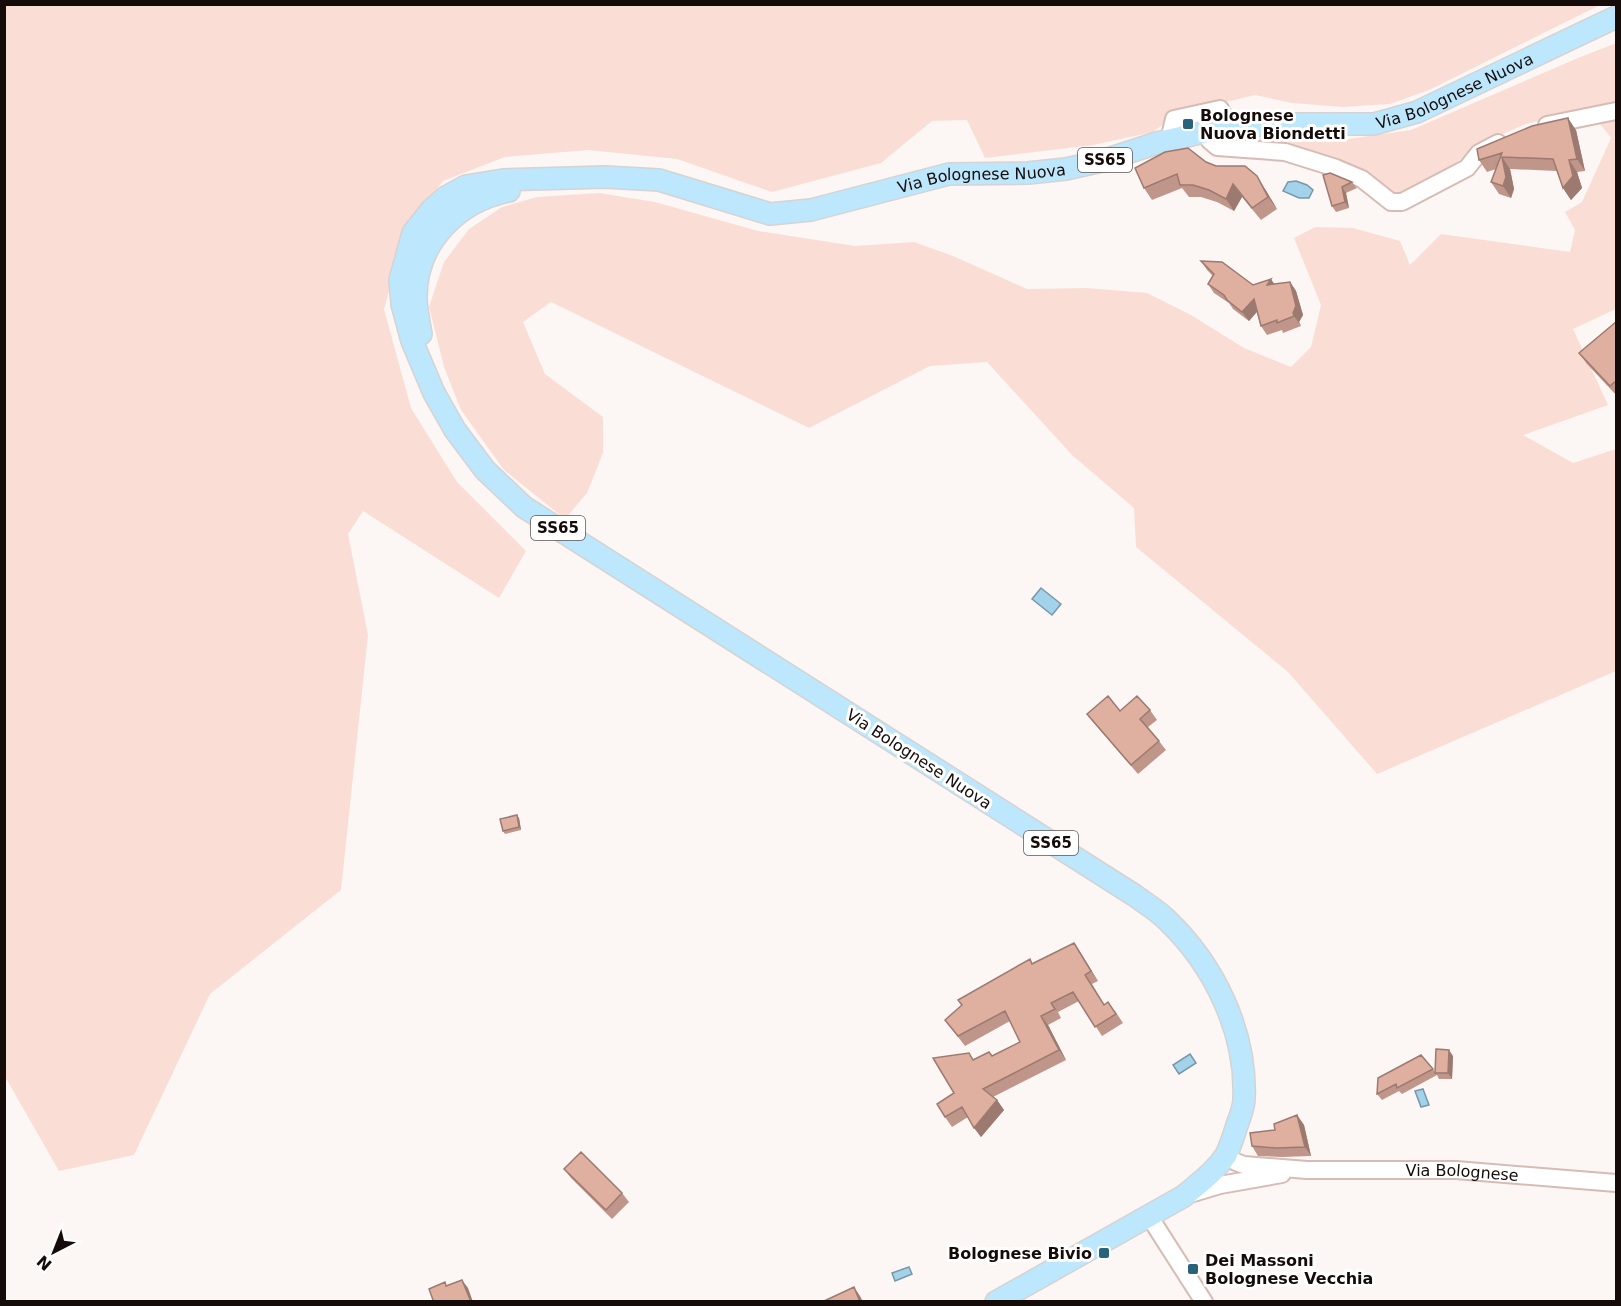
<svg xmlns="http://www.w3.org/2000/svg" width="1621" height="1306" viewBox="0 0 1621 1306" font-family="'DejaVu Sans',sans-serif">
<style>
.green{fill:#faded5}
.water{fill:#a3d3eb;stroke:#7897a8;stroke-width:1.5}
.lines{fill:none;stroke-linecap:round;stroke-linejoin:round}
.minor-casing{stroke:#d6bcb4;stroke-width:20}
.major-casing{stroke:#d5d3d3;stroke-width:24}
.minor{stroke:#fff;stroke-width:16}
.major{stroke:#bde7fc;stroke-width:21}
.wall{fill:#c0968a}
.shaded-wall{fill:#9c7a70}
.building{fill:#dfafa0;stroke:#9c7a70;stroke-width:1.5}
.poi-dot{fill:#29627b;stroke:#fff;stroke-width:2}
.labels{text-anchor:middle;dominant-baseline:central;stroke-width:6;stroke-linejoin:round;paint-order:stroke}
.shield{fill:#fff;stroke:#5b5554;stroke-width:1.5}
.shield-label{font-size:15px;font-weight:bold;fill:#150c0a}
.street-label{font-size:16px;fill:#150c0a;stroke:#fff}
.poi-label{font-size:16px;font-weight:bold;fill:#150c0a;stroke:#fff;text-anchor:start}
</style>
<rect width="100%" height="100%" fill="#fcf7f5"/>
<!-- green -->
<path class="green" d="M4 5H1600L1429 90 1390 104 1343 107 1292 103 1255 95 1177 114 1153 132 1093 145 985 158 967 120 932 121 881 163 772 192 677 159 588 150 505 157 443 181 406 231 384 309 411 408 457 482 526 551 499 598 363 511 348 534 368 635 341 890 210 994 134 1155 59 1171 4 1075Z
M1616 43V309L1573 329 1608 405 1523 435 1573 463 1616 449V671L1377 774 1288 672 1136 547 1134 508 1072 455 987 362 930 366 809 428 551 302 523 322 545 374 603 417V453L587 493 565 519 504 470 461 410 444 367 429 307 444 262 469 229 502 207 537 197 599 193 655 202 758 231 855 246 914 242 953 256 1027 289 1087 288 1147 293 1191 315 1244 348 1291 367 1311 347 1321 305 1294 238 1315 227 1353 228 1400 241 1410 265 1441 234 1570 252 1575 230 1565 212 1582 202 1611 138 1597 120 1582 110 1526 124 1482 143 1457 162 1402 197 1389 196 1368 180 1226 143 1236 135 1276 132 1327 142 1411 130 1578 58Z"/>
<!-- water -->
<path class="water" d="M1296 181 1307 185 1313 190 1309 198H1299L1283 191 1288 182Z
M1041 588 1061 604 1052 615 1032 599Z
M1190 1054 1196 1063 1179 1074 1173 1065Z
M1423 1089 1429 1105 1421 1107 1415 1091Z
M909 1267 912 1274 895 1281 892 1273Z"/>
<g class="lines">
<defs>
<g id="minor">
<path d="M1547 125 1616 111"/>
<path d="M1204 132 1210 141 1217 147 1285 152 1336 168 1362 179 1391 202H1402L1467 168 1479 153 1498 143"/>
<path d="M1169 140 1174 119 1220 109 1230 128"/>
<path id="s1" d="M1225 1155 1236 1162 1244 1165 1307 1170H1456L1616 1183"/>
<path d="M1190 1194 1220 1185 1282 1174"/>
<path d="M1149 1216 1204 1302"/>
</g>
<g id="major">
<path d="M421 334C419 322 416 309 416 297 416 242 458 201 509 191"/>
<path id="s2" d="M996 1302 1184 1196C1199 1183 1215 1172 1226 1155 1231 1145 1234 1135 1237 1125 1240 1117 1244 1107 1244 1099 1247 1032 1214 965 1167 920 1157 910 1145 903 1134 895L524 507 485 470 455 430 434 393 412 341 402 304 400 280 413 233 432 209 446 197 466 186 503 180 605 177 659 180 770 214 811 210 949 174 1028 173 1066 169 1102 161 1157 143 1204 132 1266 124H1374L1417 112 1616 17"/>
</g>
</defs>
<!-- minor casing -->
<use href="#minor" class="minor-casing"/>
<!-- major casing -->
<use href="#major" class="major-casing"/>
<!-- minor -->
<use href="#minor" class="minor"/>
<!-- major -->
<use href="#major" class="major"/>
</g>
<!-- wall -->
<path class="wall" d="M1576 130 1585 171 1577 172 1582 188 1571 200 1563 188 1557 171 1510 169 1514 189 1511 198 1499 194 1491 182 1496 169 1487 172 1479 160Z
M1206 162 1265 189 1277 209 1261 220 1242 197 1234 211 1217 202 1201 197H1189L1182 188 1152 200 1144 188Z
M1323 175 1352 182 1357 188 1346 193 1349 208 1336 212 1332 206Z
M1201 261 1253 285 1274 284 1290 282 1296 291 1303 315 1299 322 1301 326 1283 333 1282 330 1267 335 1261 326 1257 312 1249 321 1233 309 1229 303 1214 293 1208 284 1213 276 1207 270Z
M1617 321V396L1587 364 1579 353Z
M1150 710 1157 720 1148 727 1166 750 1138 774 1094 723 1087 714 1120 711Z
M519 818 521 830 505 834 503 831Z
M1074 943 1098 981 1092 984 1104 1004 1115 1011 1123 1023 1102 1036 1079 1001 1058 1012 1061 1018 1048 1025 1066 1060 993 1097 997 1100 1004 1110 981 1137 968 1117 952 1127 945 1117 954 1093 973 1059 992 1056 1020 1042 1010 1021 965 1046 945 1020 1032 963Z
M1421 1055 1435 1072 1453 1056 1452 1079H1439L1437 1075 1402 1094 1399 1091 1382 1100 1377 1094Z
M1297 1115 1304 1125 1311 1156 1282 1157 1258 1156 1252 1146 1275 1130Z
M564 1169 622 1193 629 1202 612 1219 571 1178Z"/>
<!-- shaded-wall -->
<path class="shaded-wall" d="M1568 118 1576 130 1585 171 1577 159Z
M1502 157 1510 169 1514 189 1511 198 1503 186Z
M1569 160 1577 172 1582 188 1571 200 1563 188Z
M1257 176 1265 189 1277 209 1268 197Z
M1233 184 1242 197 1234 211 1226 199Z
M1342 187 1346 193 1349 208 1345 202Z
M1271 279 1277 288 1267 285Z
M1290 282 1296 291 1303 315 1299 322 1301 326 1294 316 1293 313Z
M1254 299 1260 308 1249 321 1242 312Z
M517 815 519 818 521 830 519 827Z
M1074 943 1080 952 1098 981 1091 971Z
M1041 1016 1048 1025 1066 1060 1059 1050Z
M1449 1050 1453 1056 1452 1079 1448 1073Z
M997 1100 1004 1110 981 1137 974 1128Z
M1297 1115 1304 1125 1311 1156 1305 1147Z
M462 1280 468 1288 473 1302H471Z
M854 1287 860 1296 863 1302H860Z"/>
<!-- building -->
<path class="building" d="M1568 118 1577 159 1569 160 1573 176 1563 188 1553 159 1502 157 1506 177 1503 186 1491 182 1502 153 1479 160 1477 149 1532 126Z
M1188 148 1206 162 1216 166H1245L1257 176 1268 197 1252 208 1233 184 1226 199 1209 190 1193 185H1180L1177 174 1144 188 1135 168 1165 152Z
M1330 173 1352 182 1342 187 1345 202 1332 206 1323 175Z
M1201 261 1222 262 1253 285 1271 279 1267 285 1290 282 1296 306 1293 313 1294 316 1277 323V320L1261 326 1254 299 1242 312 1227 300 1224 295 1208 284 1214 274Z
M1617 321V380L1610 386 1579 353Z
M1108 696 1120 711 1137 696 1150 710 1140 719 1159 741 1131 765 1087 714Z
M517 815 519 827 503 831 500 819Z
M1074 943 1091 971 1085 975 1104 1005 1108 1002 1116 1014 1095 1027 1073 992 1051 1003 1055 1009 1041 1016 1059 1050 983 1089 997 1100 974 1128 962 1107 945 1117 937 1104 954 1093 933 1058 969 1053 973 1060 989 1052 992 1056 1020 1042 1005 1011 958 1036 945 1020 962 1005 958 1000 1030 959 1032 964Z
M1436 1049 1449 1050 1448 1073H1435Z
M1421 1055 1433 1069 1397 1088 1396 1084 1377 1094 1378 1078Z
M1297 1115 1305 1147 1276 1148 1252 1146 1250 1133 1275 1130 1274 1124Z
M581 1152 622 1193 606 1210 564 1169Z
M462 1280 471 1302H430L433 1300 429 1289 445 1282 446 1286Z
M854 1287 860 1302H822Z"/>
<!-- markers -->
<g class="poi-dot">
<rect x="1182" y="118" width="12" height="12" rx="3"/>
<rect x="1098" y="1247" width="12" height="12" rx="3"/>
<rect x="1187" y="1263" width="12" height="12" rx="3"/>
</g>
<g class="labels">
<!-- shield labels -->
<g class="shield">
<rect x="1078" y="148" width="54" height="24" rx="4.5"/>
<rect x="531" y="516" width="54" height="24" rx="4.5"/>
<rect x="1024" y="831" width="54" height="24" rx="4.5"/>
</g>
<g class="shield-label">
<text x="1105" y="160">SS65</text>
<text x="558" y="528">SS65</text>
<text x="1051" y="843">SS65</text>
</g>
<!-- street labels -->
<g class="street-label">
<text stroke="none"><textPath href="#s2" startOffset="2696">Via Bolognese Nuova</textPath></text>
<text stroke="none"><textPath href="#s2" startOffset="2210">Via Bolognese Nuova</textPath></text>
<text transform="translate(919 759) rotate(33)">Via Bolognese Nuova</text>
<text stroke="none"><textPath href="#s1" startOffset="240">Via Bolognese</textPath></text>
</g>
<!-- poi labels -->
<g class="poi-label">
<text x="1200" y="115">Bolognese<tspan x="1200" dy="18">Nuova Biondetti</tspan></text>
<text x="1092" y="1253" text-anchor="end">Bolognese Bivio</text>
<text x="1205" y="1260">Dei Massoni<tspan x="1205" dy="18">Bolognese Vecchia</tspan></text>
</g>
</g>
<!-- border -->
<rect width="1621" height="1306" fill="none" stroke="#150c0a" stroke-width="12"/>
<!-- north arrow -->
<g transform="translate(54 1252) rotate(222)" stroke="#ffffff" stroke-width="4.5" paint-order="stroke">
<path d="M0-4.5L10 22L0 15L-10 22Z" fill="#150c0a"/>
<text y="-9" font-size="16" font-weight="bold" text-anchor="middle" fill="#150c0a">N</text>
</g>
</svg>
